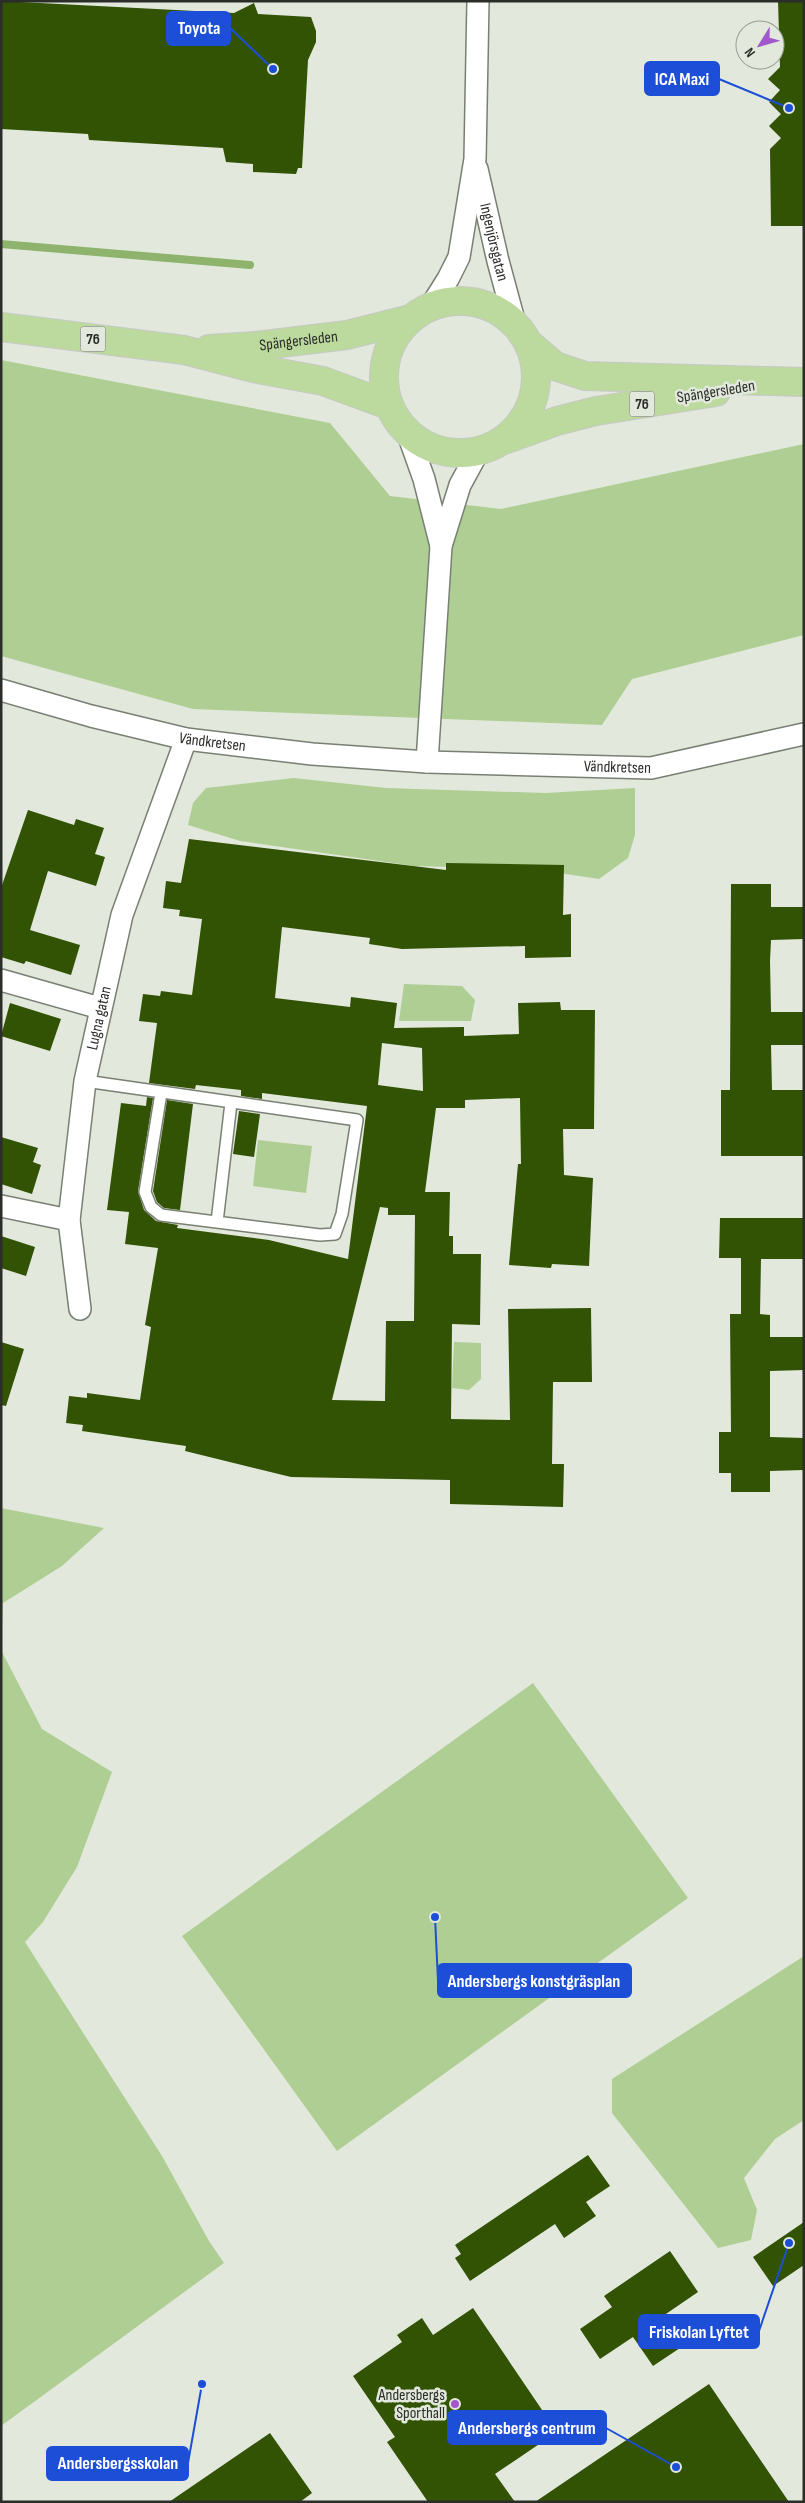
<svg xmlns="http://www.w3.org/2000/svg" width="805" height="2503" viewBox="0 0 805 2503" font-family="'Sofia Sans Condensed',sans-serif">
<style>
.green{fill:#afce93}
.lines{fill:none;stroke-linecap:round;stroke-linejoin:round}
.stream{stroke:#8eb36c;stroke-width:8}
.building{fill:#325204;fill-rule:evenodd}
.service-casing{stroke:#787f73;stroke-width:14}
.minor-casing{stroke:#787f73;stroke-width:24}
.primary-casing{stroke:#c8c8c7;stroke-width:30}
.service{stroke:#fff;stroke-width:11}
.minor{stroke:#fff;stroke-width:21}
.primary{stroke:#bcd99e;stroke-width:28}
.poi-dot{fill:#a058cb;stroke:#e2e9dc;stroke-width:2}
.labels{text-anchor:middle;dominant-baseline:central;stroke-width:5;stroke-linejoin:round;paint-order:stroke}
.shield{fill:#e2e9dc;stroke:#62655f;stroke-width:1}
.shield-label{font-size:15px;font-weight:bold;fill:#2b2d29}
.street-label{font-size:16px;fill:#2b2d29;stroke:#e2e9dc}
.poi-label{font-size:16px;fill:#2b2d29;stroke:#e2e9dc;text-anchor:end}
.leader{fill:none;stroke:#1d4ed8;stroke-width:2}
.callout-dot{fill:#1d4ed8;stroke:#e2e9dc;stroke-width:2}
.callout{fill:#1d4ed8;stroke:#1d4ed8;stroke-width:2}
.callout-label{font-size:18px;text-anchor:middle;font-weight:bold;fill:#fff}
</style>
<rect width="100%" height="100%" fill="#e2e9dc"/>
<!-- green -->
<path class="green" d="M1 360 330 423 390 496 501 509 804 444V635L632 679 602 725 193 709 1 656Z
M294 778 386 788 545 793 635 788V835L628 858 599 879 532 869 414 866 240 841 188 825 193 803 206 788Z
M404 984 462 986 475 1000 471 1021H399Z
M258 1140 312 1146 306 1193 253 1186Z
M454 1342 481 1343V1379L469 1390 452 1388Z
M1 1508 104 1528 62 1566 3 1603 1 1650 42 1729 112 1772 77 1867 43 1922 25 1942 162 2156 209 2241 224 2263 1 2426Z
M533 1683 688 1898 337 2151 182 1936Z
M804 1956V2120L775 2139 744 2178 757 2210 751 2240 718 2248 612 2113V2079Z"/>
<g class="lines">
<!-- stream -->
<path class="stream" d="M1 244 250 265"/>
</g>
<!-- building -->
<path class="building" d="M1 1 234 13 254 3 258 14 311 17 316 31V42L308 60 302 168H298L296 174 253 172V164L226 162 223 148 89 140 88 134 1 129Z
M778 1H804V226H771L770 149 781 138 769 126 781 114 769 102 780 90 768 79 780 67Z
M28 810 74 825 76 819 104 828 95 854 105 857 96 886 48 871 30 930 80 945 71 975 26 961 24 964 1 957V888Z
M189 839 446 870V863L564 865 563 915 571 914V957L525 958V946L402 949 369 944 370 938 282 927 275 998 350 1007 351 997 397 1003 394 1028 464 1027V1036L519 1034 518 1003 560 1002 561 1010H595L594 1129H563L564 1175 593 1178 589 1266 552 1264 551 1268 509 1265 518 1164H521L520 1098 465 1100V1108H436L425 1192H450L449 1236H453V1254H481L480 1325 452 1324 451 1419 510 1420 508 1309 591 1308 592 1382H553L552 1464H564L563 1507 450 1504V1480L291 1477 185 1451 186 1446 82 1431 83 1425 66 1423 69 1396 87 1398V1393L140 1400 151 1327 145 1325 158 1248 125 1244 129 1212 107 1210 121 1103 146 1106 147 1097 153 1098 138 1191 144 1210 156 1221 178 1225 177 1228 269 1240 348 1259 367 1106 262 1093V1099L241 1096V1090L196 1085 195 1089 149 1083 157 1023 139 1021 143 994 160 996 161 991 192 995 202 919 179 916 180 910 163 908 166 881 181 883ZM382 1043 422 1048 423 1091 378 1085ZM380 1207 388 1208V1215H415L414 1321H386L385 1401 332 1400Z
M731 884H771V907H804V939L771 940 770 961 771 1012H804V1045H771L772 1090H804V1156H721V1090H730Z
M10 1003 61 1019 50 1051 1 1036Z
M167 1100 193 1104 180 1210 164 1208 157 1202 153 1191Z
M239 1111 260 1114 254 1157 233 1154Z
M1 1137 38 1148 33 1162 41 1165 32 1194 1 1184Z
M720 1218H804V1259H761L760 1314 770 1315V1337H804V1370L770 1371V1437L804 1438V1470L770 1471V1492H731V1473H719V1432H731L730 1314H741V1258H719Z
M1 1236 35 1247 26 1276 1 1268Z
M1 1342 24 1349 6 1406 1 1405Z
M588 2155 610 2186 586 2202 596 2216 564 2238 555 2224 470 2281 455 2258 461 2254 455 2245Z
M804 2222V2265L773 2286 753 2257Z
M670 2251 698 2292 663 2316 683 2346 653 2366 633 2337 600 2359 580 2329 612 2307 604 2296Z
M473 2308 557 2432 495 2474 515 2502H428L387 2442 395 2437 353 2376 402 2342 397 2335 422 2318 433 2335Z
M709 2384 789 2502H535Z
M270 2433 312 2493 300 2502H169Z"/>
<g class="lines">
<defs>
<path id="service" d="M85 1081 357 1120 342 1214 335 1234 320 1235 161 1215 151 1207 145 1192 161 1093
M217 1222 231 1103"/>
<g id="minor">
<path id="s1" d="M477 169 498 261 515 324"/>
<path d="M431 306 448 279 459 257 475 159 478 1"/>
<path d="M408 434 424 479 441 546"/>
<path id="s2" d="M1 690 91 716 186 739 312 754 427 762 651 768 804 734"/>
<path d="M427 762 441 546 460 485 478 452"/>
<path d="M1 980 100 1008"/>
<path d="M1 1206 69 1220"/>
<path id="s3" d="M80 1309 69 1220 85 1081 122 915 186 739"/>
</g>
<g id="primary">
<circle cx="460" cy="377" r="76"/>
<path d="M1 327 184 350 253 368 323 381 388 405"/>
<path d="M529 344 555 366 585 376 804 382"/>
<path id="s4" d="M209 349 255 346 347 335 410 319"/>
<path d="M507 439 557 421 596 411 716 392"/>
</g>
</defs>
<!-- service casing -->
<use href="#service" class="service-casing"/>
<!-- minor casing -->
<use href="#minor" class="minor-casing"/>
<!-- primary casing -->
<use href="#primary" class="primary-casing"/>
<!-- service -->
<use href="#service" class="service"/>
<!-- minor -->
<use href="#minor" class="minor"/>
<!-- primary -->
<use href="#primary" class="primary"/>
</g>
<!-- markers -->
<circle class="poi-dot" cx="455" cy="2404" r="5"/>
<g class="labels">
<!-- shield labels -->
<g class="shield">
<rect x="80.5" y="326.5" width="25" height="25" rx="4"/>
<rect x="629.5" y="391.5" width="25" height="25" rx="4"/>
</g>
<g class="shield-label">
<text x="93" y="339">76</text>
<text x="642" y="404">76</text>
</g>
<!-- street labels -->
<g class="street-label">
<text stroke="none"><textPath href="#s1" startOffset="75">Ingenjörsgatan</textPath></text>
<text stroke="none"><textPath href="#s4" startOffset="90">Spängersleden</textPath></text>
<text transform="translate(716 392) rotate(-9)">Spängersleden</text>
<text stroke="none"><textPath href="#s2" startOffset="218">Vändkretsen</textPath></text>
<text stroke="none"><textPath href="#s2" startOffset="624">Vändkretsen</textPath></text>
<text stroke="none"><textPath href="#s3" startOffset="294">Lugna gatan</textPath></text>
</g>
<!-- poi labels -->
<g class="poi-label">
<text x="445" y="2395">Andersbergs<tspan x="445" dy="18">Sporthall</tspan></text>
</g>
</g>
<!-- callouts -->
<path class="leader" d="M273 69L230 28M789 108L719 79M435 1917L438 1981M789 2243L759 2331M676 2467L606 2428M202 2384L188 2463"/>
<g class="callout-dot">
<circle cx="273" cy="69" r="5"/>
<circle cx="789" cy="108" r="5"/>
<circle cx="435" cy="1917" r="5"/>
<circle cx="789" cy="2243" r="5"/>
<circle cx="676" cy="2467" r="5"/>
<circle cx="202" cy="2384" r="5"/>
</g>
<g class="callout">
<rect x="167" y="12" width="63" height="33" rx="5"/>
<rect x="645" y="62" width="74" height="33" rx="5"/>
<rect x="438" y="1964" width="193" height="33" rx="5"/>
<rect x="639" y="2315" width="120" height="33" rx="5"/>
<rect x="448" y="2411" width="158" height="33" rx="5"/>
<rect x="47" y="2447" width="141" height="33" rx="5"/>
</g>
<g class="callout-label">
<text x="199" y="34">Toyota</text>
<text x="682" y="85">ICA Maxi</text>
<text x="534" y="1987">Andersbergs konstgräsplan</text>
<text x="699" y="2338">Friskolan Lyftet</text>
<text x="527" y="2434">Andersbergs centrum</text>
<text x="118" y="2469">Andersbergsskolan</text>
</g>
<!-- border -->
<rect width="805" height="2503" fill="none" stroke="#2b2d29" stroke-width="5"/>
<!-- north arrow -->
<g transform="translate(760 45) rotate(233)"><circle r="24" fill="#e2e9dc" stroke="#999e94"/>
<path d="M0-4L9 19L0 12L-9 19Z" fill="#a058cb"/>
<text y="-8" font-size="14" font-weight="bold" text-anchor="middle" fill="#2b2d29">N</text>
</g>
</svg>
